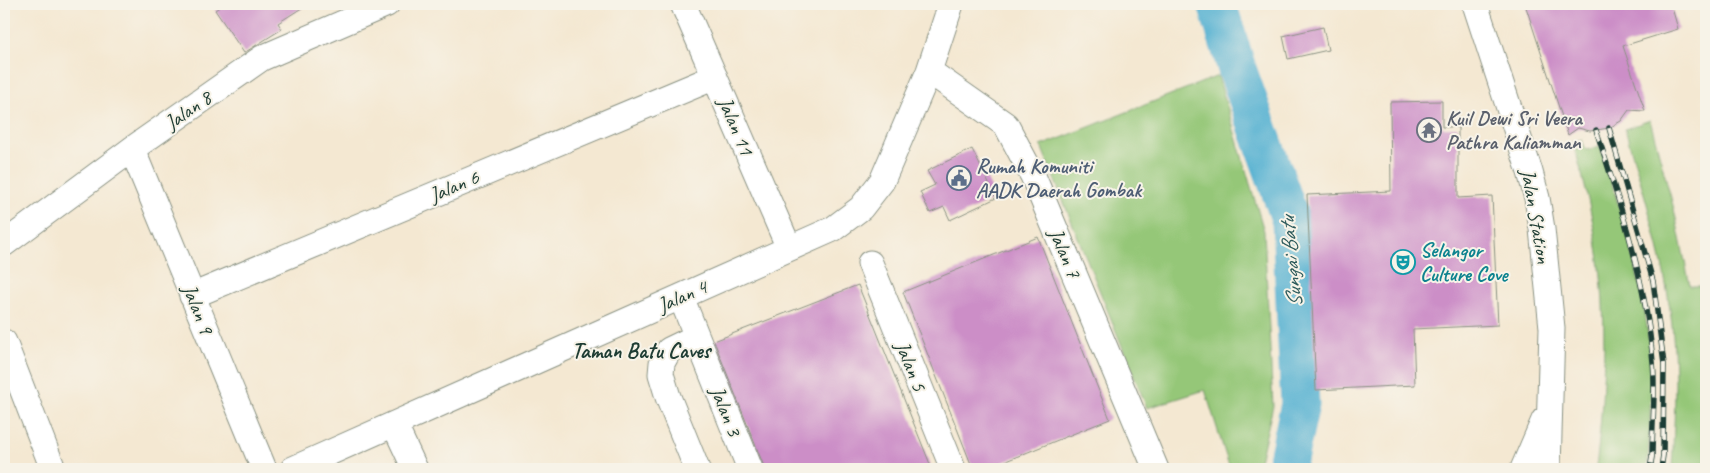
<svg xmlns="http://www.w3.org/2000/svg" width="1710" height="473" viewBox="0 0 1710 473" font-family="Caveat,sans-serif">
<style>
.green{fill:#95c778;stroke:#5a8256}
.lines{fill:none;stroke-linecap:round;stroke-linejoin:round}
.river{stroke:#52b0d1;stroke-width:39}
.building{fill:#cc8ec7}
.minor-casing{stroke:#8a9283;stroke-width:27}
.minor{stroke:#fff;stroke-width:25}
.rail-casing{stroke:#1f3d34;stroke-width:5.5}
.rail{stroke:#f7f3e8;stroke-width:4;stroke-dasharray:11;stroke-linecap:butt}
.labels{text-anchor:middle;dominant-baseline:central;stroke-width:4;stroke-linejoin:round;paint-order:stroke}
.street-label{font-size:21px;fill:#1f3d34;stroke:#f7f3e8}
.worship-label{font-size:21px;font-weight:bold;fill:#5b616d;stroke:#f7f3e8;text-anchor:start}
.service-label{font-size:21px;font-weight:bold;fill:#4e5e75;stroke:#f7f3e8;text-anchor:start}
.culture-label{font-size:21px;font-weight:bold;fill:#0d838f;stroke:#f7f3e8;text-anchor:start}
.water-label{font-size:22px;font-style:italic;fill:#2c5a5b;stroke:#f7f3e8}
.neighbourhood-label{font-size:22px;font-weight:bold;fill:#1f3d34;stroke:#f7f3e8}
</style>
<rect width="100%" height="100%" fill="#f7f3e8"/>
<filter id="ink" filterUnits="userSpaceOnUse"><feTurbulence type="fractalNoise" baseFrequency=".02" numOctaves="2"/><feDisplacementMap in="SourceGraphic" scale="10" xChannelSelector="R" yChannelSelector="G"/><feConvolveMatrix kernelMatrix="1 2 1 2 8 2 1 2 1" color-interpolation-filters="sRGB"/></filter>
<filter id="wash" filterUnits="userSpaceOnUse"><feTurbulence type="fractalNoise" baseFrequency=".0096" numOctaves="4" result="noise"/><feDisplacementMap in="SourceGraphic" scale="20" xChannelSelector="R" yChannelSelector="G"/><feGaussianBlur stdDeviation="1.12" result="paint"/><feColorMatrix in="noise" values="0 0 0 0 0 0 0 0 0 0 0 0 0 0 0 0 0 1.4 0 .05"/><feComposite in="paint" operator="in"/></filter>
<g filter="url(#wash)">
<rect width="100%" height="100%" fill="#f4e8d2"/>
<!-- green -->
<path class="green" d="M1218 76 1264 231 1273 406 1258 469H1230L1205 390 1147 408 1041 146Z
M1650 120 1674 209 1690 286H1706V469H1672C1674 425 1677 380 1673 336 1667 265 1645 197 1625 129Z
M1582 140 1586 150 1600 146C1623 218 1646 290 1651 366 1652 384 1650 402 1650 420 1649 436 1649 453 1647 469H1596C1603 406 1607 340 1601 276 1596 231 1586 186 1573 142Z"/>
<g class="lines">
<!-- river -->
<path class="river" d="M1217 4 1237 69 1291 221 1300 404 1286 469"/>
</g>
<g id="blocks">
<!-- building -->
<path class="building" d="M224 4H308L278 23 282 29 244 53 215 10Z
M1525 4H1671L1678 29 1623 46 1645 111 1629 110 1621 121 1609 128 1590 131 1578 128 1568 135Z
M1323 27 1328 50 1288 59 1283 36Z
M1442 101V127H1458V198L1492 196 1498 325 1413 329 1415 385 1316 390 1307 195 1391 191 1390 102Z
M972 149 996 198 950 220 944 207 930 213 920 192 935 185 927 171Z
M1038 237 1110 419 986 469H973L903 292Z
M858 285 932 469H764L763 464 714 341Z"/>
</g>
</g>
<g filter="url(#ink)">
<use href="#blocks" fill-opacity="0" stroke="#8a9283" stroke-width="1"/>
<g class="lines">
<defs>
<path id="minor" d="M683 4 789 248
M1475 4 1530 172 1537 198 1542 229 1552 328 1548 469
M929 71 1006 125 1033 176 1156 469
M132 149 264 469
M4 244 132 149 262 58 387 4
M870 263 953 469
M192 296 715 77
M681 297 750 469
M696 337 669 350 662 363 661 374 668 397 697 469
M4 342 53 469
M394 424 415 469
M293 469 833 229 861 208 882 181 929 71 951 4
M1523 469 1544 420"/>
</defs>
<!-- minor casing -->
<use href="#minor" class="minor-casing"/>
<!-- minor -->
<use href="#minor" class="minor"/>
<defs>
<path id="rail" d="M1609 128 1653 281 1664 364 1663 455 1661 469
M1596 130C1621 206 1646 282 1653 362 1656 392 1652 426 1652 457L1650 469"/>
</defs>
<!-- rail casing -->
<use href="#rail" class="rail-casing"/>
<!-- rail -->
<use href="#rail" class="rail"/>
</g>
</g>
<!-- icons -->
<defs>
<symbol id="temple-ring" viewBox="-11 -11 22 22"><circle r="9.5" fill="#f7f3e8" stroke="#6b7280" stroke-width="1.5"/><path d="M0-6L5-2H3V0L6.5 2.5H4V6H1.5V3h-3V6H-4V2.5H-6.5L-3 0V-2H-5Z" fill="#6b7280"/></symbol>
<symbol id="civic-ring" viewBox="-11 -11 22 22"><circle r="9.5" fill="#f7f3e8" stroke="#5c6f8a" stroke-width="1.5"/><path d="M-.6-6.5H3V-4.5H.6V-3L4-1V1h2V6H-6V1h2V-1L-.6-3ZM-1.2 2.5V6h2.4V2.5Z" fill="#5c6f8a"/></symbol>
<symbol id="theatre-ring" viewBox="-11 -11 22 22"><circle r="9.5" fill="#f7f3e8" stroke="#0f9aa8" stroke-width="1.5"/><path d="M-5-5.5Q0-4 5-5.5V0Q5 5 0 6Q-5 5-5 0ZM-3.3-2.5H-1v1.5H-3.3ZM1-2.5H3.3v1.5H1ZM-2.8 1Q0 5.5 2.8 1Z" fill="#0f9aa8"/></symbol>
</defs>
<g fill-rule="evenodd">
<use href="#temple-ring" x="1415" y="116" width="28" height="28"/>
<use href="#civic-ring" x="945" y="164" width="28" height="28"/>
<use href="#theatre-ring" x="1389" y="248" width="28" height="28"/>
</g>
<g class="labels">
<!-- street labels -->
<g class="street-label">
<text transform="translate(188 110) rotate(-35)">Jalan 8</text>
<text transform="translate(736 126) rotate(67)">Jalan 11</text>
<text transform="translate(454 186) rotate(-23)">Jalan 6</text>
<text transform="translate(1536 216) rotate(80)">Jalan Station</text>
<text transform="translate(1065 253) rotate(67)">Jalan 7</text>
<text transform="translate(682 296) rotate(-24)">Jalan 4</text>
<text transform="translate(198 309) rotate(68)">Jalan 9</text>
<text transform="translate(911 366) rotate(68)">Jalan 5</text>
<text transform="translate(726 411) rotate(68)">Jalan 3</text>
</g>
<!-- worship labels -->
<g class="worship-label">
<text x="1446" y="118">Kuil Dewi Sri Veera<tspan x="1446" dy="24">Pathra Kaliamman</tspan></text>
</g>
<!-- service labels -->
<g class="service-label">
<text x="976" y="166">Rumah Komuniti<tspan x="976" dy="24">AADK Daerah Gombak</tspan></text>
</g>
<!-- culture labels -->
<g class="culture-label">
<text x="1420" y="250">Selangor<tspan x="1420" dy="24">Culture Cove</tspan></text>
</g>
<!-- water labels -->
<g class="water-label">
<text transform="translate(1291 262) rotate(-95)">Sungai Batu</text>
</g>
<!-- neighbourhood labels -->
<g class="neighbourhood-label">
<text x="641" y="351">Taman Batu Caves</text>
</g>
</g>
<!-- margin -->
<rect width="1710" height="473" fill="none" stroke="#f7f3e8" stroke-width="20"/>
</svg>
